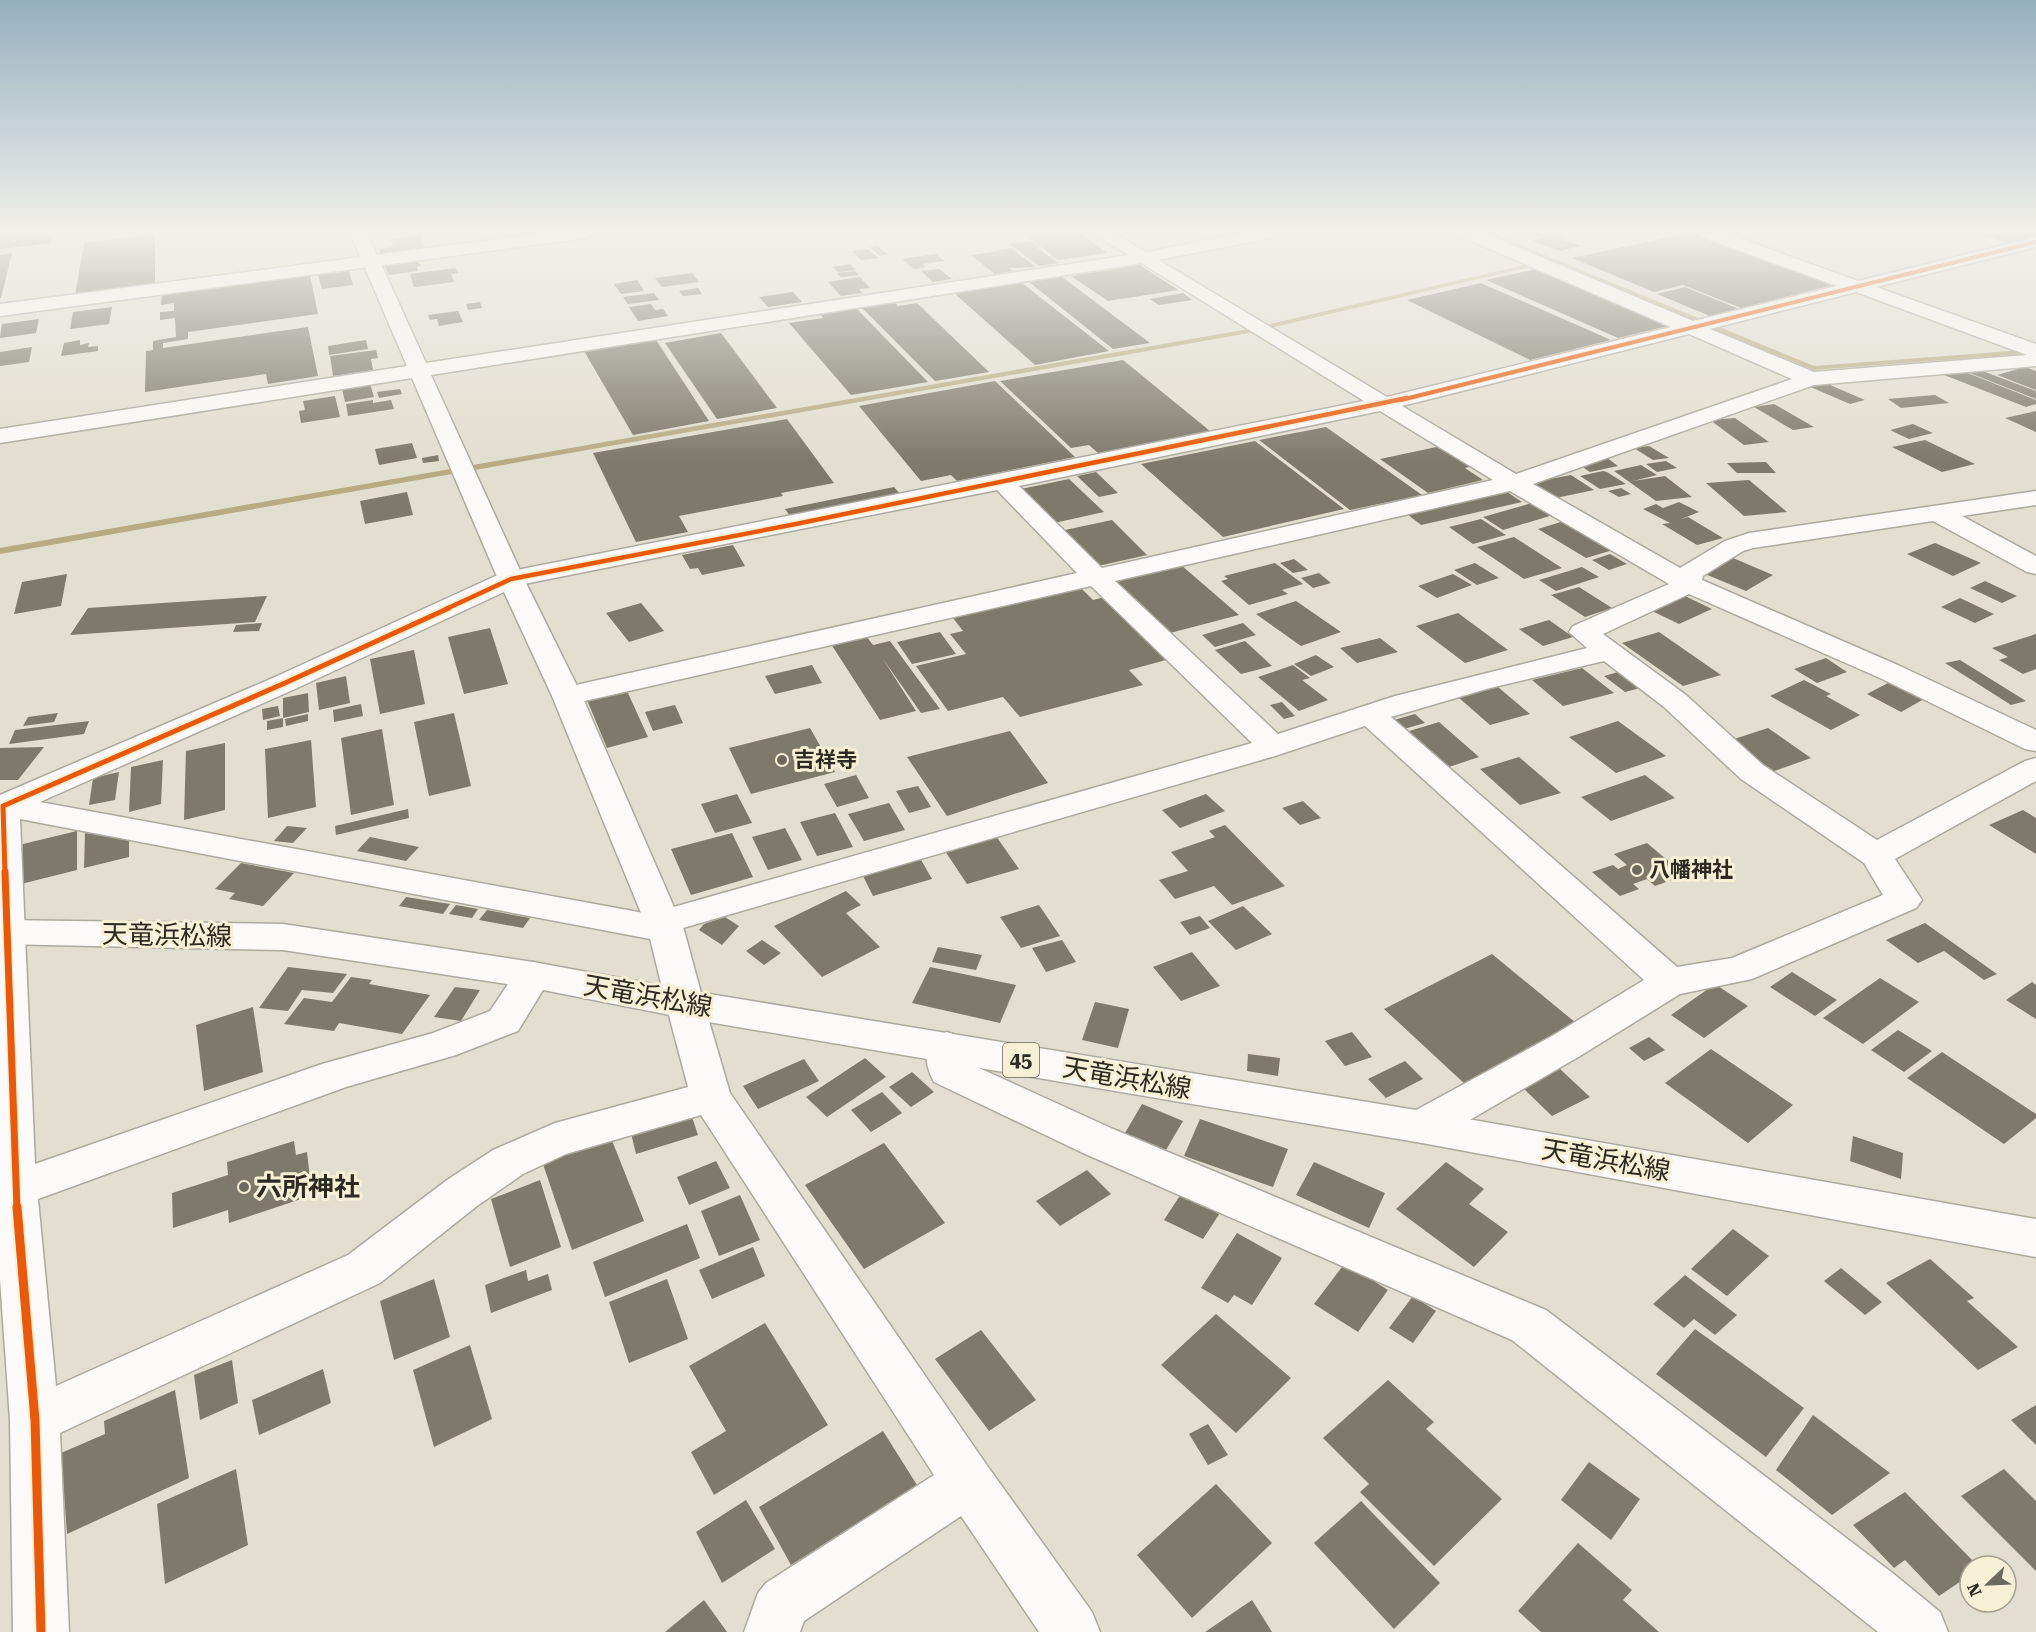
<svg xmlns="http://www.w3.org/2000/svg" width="2036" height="1632" viewBox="0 0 2036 1632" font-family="'Roboto Serif','Noto Sans JP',serif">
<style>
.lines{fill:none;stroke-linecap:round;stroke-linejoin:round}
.stream{fill:#b7ab82;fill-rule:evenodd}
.building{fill:#7d796b}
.minor-casing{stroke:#aca99e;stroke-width:3}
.tertiary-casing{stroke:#aca99e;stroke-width:3}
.primary-casing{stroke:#aca99e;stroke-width:3}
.minor{fill:#fbfaf8;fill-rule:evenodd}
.tertiary{fill:#fbfaf8;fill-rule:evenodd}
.primary{fill:#fbfaf8;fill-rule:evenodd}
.cycleway-far4-casing{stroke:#f7efd6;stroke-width:6}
.cycleway-far3-casing{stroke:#f7efd6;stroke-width:8}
.cycleway-far2-casing{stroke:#f7efd6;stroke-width:9}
.cycleway-far1-casing{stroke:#f7efd6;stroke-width:10}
.cycleway-casing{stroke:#f7efd6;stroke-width:13}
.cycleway-far4{stroke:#e8590c;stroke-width:4}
.cycleway-far3{stroke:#e8590c;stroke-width:4.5}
.cycleway-far2{stroke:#e8590c;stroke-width:5}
.cycleway-far1{stroke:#e8590c;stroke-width:7}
.cycleway{stroke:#e8590c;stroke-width:9}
.poi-dot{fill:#6c695e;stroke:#f7efd6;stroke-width:2}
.labels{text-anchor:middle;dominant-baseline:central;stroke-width:6;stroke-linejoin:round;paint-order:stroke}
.shield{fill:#f7efd6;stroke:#6a6557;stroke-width:1.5}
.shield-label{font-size:20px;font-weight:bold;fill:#2d2a21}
.poi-label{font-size:21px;font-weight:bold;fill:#2d2a21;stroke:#f7efd6;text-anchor:start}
.near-street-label{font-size:26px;fill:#2d2a21;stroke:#f7efd6}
.near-poi-label{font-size:26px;font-weight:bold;fill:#2d2a21;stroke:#f7efd6;text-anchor:start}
</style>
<rect width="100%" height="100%" fill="#e2ded0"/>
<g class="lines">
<!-- stream -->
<path class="stream" d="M1483 233H1492L1814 366 2036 349V353L1813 370 1551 262 1249 333 0 554V548L1249 329 1545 260Z"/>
</g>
<!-- building -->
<path class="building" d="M0 233H53L51 243 0 249Z
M1023 233H1079L1107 253 1058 260Z
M1536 233H1557L1565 236 1558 238 1580 246 1560 251 1531 240 1541 238 1532 234Z
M1688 233H1699L1838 284 1741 308 1683 285 1654 292 1572 258Z
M1978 233H2036V237L2009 243Z
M155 234V286L75 296 84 243Z
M420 235 426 251 381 256 379 249 393 247 391 239Z
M1032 241 1041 248H1038L1058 263 1039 266 1009 244Z
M878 246 888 255 880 256 870 247Z
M1011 248 1036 267 1009 268 1013 271 995 274 971 255 998 251 1004 255 998 250Z
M868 249 878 258 861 260 852 251Z
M12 253 1 298H0V255Z
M936 254 944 261 922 264 926 267 914 269 902 259Z
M417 261 422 266 417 267 418 271 388 275 385 265Z
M850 264 856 270 838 272 833 267Z
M1140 265 1178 290 1108 301 1071 276Z
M455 268 458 273 451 274 454 282 414 287 410 274Z
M939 269 952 279 933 282 921 271Z
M1536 269 1672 325 1618 338 1486 280Z
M349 271 353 285 322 289 318 275Z
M855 271 859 275 841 277 837 273Z
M692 273 699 282 662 287 655 278Z
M310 275 318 314 188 332V339L163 343V348L308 327 318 376 268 384 266 374 145 392 146 351 153 350V341L176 337 175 318 160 320V312L174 311V303L161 305 162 294Z
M860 277 870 288 859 289 862 293 841 296 828 282Z
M1062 277 1150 343 1113 349 1029 282Z
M637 280 644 291 621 294 614 284Z
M1022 283 1109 351 1035 365 954 293Z
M1481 283 1611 340 1530 360 1407 300Z
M1685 287 1739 309 1710 316 1657 294Z
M698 288 702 294 683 296 679 291Z
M793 292 802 302 768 307 759 297Z
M654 293 659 300 628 304 623 297Z
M1183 293 1192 300 1159 305 1150 299Z
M480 302 482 308 468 310 466 304Z
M895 303 898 306 917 303 989 372 935 381 862 308Z
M651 304 655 310 663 309 668 316 638 321 629 307Z
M112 307 109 324 70 329 73 312Z
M857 309 928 382 851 395 789 323 823 318 820 314Z
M458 311 463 322 439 326 437 319 430 320 428 315Z
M39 319 36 333 0 338 2 324Z
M721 333 777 408 717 419 665 343Z
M80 340V345L89 343 88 347 98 346V351L61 356 64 343Z
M366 340 368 349 329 355 328 346Z
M656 340 709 421 633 435 584 351Z
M32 347 29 362 0 366V352Z
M376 350 378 358 371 359 373 370 333 376 330 356Z
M1123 360 1210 431 1098 453 1089 445 1071 448 1000 381Z
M2025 367 2036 371V390L1997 375Z
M1977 369 2036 391V399L1967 372Z
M1960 370 2036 400V404L2026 407 1944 375Z
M995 381 1075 457 957 481 951 475 921 481 859 406Z
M1823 382 1865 400 1850 404 1808 386Z
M370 384 374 397 345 402 342 389Z
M400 389 402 394 379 398 377 392Z
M1935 395 1949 403 1901 408 1888 399Z
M335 396 340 417 301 423 299 411 305 410 303 401Z
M373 400V403L391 400 394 409 348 416 346 404Z
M1774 404 1814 427 1793 430 1754 407Z
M2036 411V432L2005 418Z
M1735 418 1769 442 1744 445 1710 420Z
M787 419 834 483 781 493 783 496 679 516 688 532 636 542 593 453Z
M1913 424 1933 433 1909 439 1890 430Z
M1326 427 1422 495 1350 510 1259 440Z
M1925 440 1975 464 1942 472 1892 447Z
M1255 441 1344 509 1223 537 1141 464Z
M412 443 417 458 379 465 375 449Z
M1441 446 1473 466 1465 468 1483 480 1428 493 1380 459Z
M1649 446 1669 458 1653 460 1634 448Z
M438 455 439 461 423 463 422 458Z
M1607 458 1618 466 1590 472 1578 464Z
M1666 461 1677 468 1657 472 1646 464Z
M1766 462 1776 473H1737L1727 463Z
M1641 465 1657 475 1633 481 1665 476 1692 497 1656 501 1614 471Z
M1603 471 1607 472 1626 484 1600 489 1580 476Z
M1096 472 1118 493 1099 497 1077 476Z
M1571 475 1594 490 1556 498 1533 482Z
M1069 479 1104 512 1054 523 1021 489Z
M1749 480 1787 512 1744 516 1706 483Z
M894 487 900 494 790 516 785 509Z
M1621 488 1631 494 1619 497 1608 491Z
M407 492 413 515 365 524 360 501Z
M1507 492 1522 502 1421 525 1407 514Z
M1679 502 1699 512 1679 520 1688 517 1723 538 1697 545 1662 524 1670 523 1643 509 1656 504 1663 508Z
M1532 503 1553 515 1503 530 1483 517Z
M1481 519 1506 535 1473 544 1449 527Z
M1112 520 1147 555 1098 566 1065 530Z
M1564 521 1613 550 1586 558 1538 529Z
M1514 537 1562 568 1524 579 1477 547Z
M1935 543 1981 563 1953 576 1907 554Z
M733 545 745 566 702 575 698 568 690 569 682 555Z
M1610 554 1627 564 1609 570 1592 560Z
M1733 558 1773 575 1746 591 1705 574Z
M1294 559 1308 570 1293 573 1280 563Z
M1275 563 1303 584 1282 590 1288 594 1249 605 1221 581 1228 579 1224 576Z
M1475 563 1499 578 1477 585 1454 570Z
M1181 565 1239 615 1170 633 1116 582Z
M1582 567 1599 577 1556 591 1539 580Z
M1319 573 1331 583 1313 588 1301 578Z
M67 574 61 606 14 614 22 582Z
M1453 574 1472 585 1437 598 1418 586Z
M1985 581 2017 596 2002 603 1970 588Z
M1579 587 1612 608 1585 617 1551 595Z
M1081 588 1093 600 1105 597 1166 660 1129 670 1143 685 1020 717 1003 697 948 711 916 666 966 654 950 634 963 631 953 618Z
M267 596 255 622 70 635 88 608Z
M1685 596 1712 609 1679 624 1652 611Z
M1960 598 1994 614 1975 623 1941 607Z
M1296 601 1341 632 1301 646 1256 614Z
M641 603 664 631 629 642 606 613Z
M1458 613 1508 650 1465 663 1416 626Z
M1549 620 1573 637 1543 646 1519 629Z
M262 623 259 631 233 632 236 625Z
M1243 623 1256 635 1215 647 1202 635Z
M490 628 508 684 464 694 448 637Z
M940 632 956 654 912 664 897 642Z
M1659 632 1721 675 1683 686 1622 643Z
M2036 634V669L2023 674 1999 660 2008 657 1992 648Z
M866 636 873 645 890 641 940 709 921 713 883 659 916 711 880 720 831 644Z
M1380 638 1398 652 1357 663 1340 648Z
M1245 641 1272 666 1241 674 1215 650Z
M414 650 425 704 380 714 370 659Z
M1316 655 1334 667 1311 676 1294 664Z
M1826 658 1847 672 1817 683 1794 669Z
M1960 660 2026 701 2011 705 1945 663Z
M812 665 822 683 775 694 765 676Z
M1293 665 1310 678 1302 680 1328 700 1299 711 1258 677Z
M1582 668 1614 693 1563 706 1532 680Z
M1622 671 1644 687 1625 692 1604 676Z
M346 676 350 703 319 710 316 683Z
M1804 680 1831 694 1826 696 1860 715 1831 730 1770 696Z
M1890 682 1924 699 1901 712 1867 694Z
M1498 687 1530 714 1490 725 1458 697Z
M627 691 648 737 607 748 587 700Z
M308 693 309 712 283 718V698Z
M1282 702 1295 716 1284 719 1270 705Z
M361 704 363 716 334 722 333 710Z
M675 705 683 723 653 731 645 712Z
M278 706 280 716 263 720 262 709Z
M58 713 54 722 23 726 28 717Z
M454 713 471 786 429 796 414 722Z
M308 714V721L286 726 285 719Z
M1415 714 1425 723 1404 729 1394 720Z
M283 718V727L267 730V721Z
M89 721 84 734 9 744 15 730Z
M1618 721 1666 756 1616 773 1569 737Z
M1439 722 1479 757 1446 768 1406 732Z
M810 728 835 772 751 794 729 748Z
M1768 728 1811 758 1769 773 1725 742Z
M382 729 394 805 351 815 341 738Z
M1010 731 1048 783 947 816 907 757Z
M311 740 316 807 268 818 265 749Z
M225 743V810L184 820 186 751Z
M44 747 18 780H0V748Z
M1519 757 1561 793 1520 805 1480 769Z
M163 760 161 804 129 812 131 767Z
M119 772 115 800 89 805 93 778Z
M856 775 869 798 837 807 824 784Z
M1645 775 1675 798 1611 821 1581 797Z
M918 786 931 807 909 813 896 791Z
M737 794 752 823 715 833 701 804Z
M1206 794 1225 811 1180 828 1162 810Z
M1303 801 1321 818 1300 825 1282 808Z
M889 803 905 830 864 841 848 814Z
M408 809 409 818 336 835 335 826Z
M2023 810 2036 818V854L1989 825Z
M835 813 853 847 817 856 800 822Z
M1225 825 1285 886 1232 905 1214 886 1175 899 1159 880 1188 871 1171 852 1215 837 1209 831Z
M287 826 307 828 293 843 274 841Z
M785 828 802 860 768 870 752 837Z
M77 831V870L21 884 23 844Z
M85 833 129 839V857L84 868Z
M732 833 753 877 691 895 671 849Z
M996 836 1019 869 967 884 945 851Z
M370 837 419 847 406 861 357 851Z
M1647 843 1685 875 1655 886 1647 879 1633 884 1639 889 1620 896 1592 872 1613 865 1618 869 1627 865 1614 854Z
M920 858 932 879 873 896 862 874Z
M241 863 294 873 263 906 229 899 235 893 215 889Z
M846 891 861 905 846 913 880 947 822 977 774 926Z
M406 897 450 904 443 914 399 906Z
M456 905 478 909 472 918 449 914Z
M1039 905 1060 936 1021 948 1000 917Z
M1243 906 1272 934 1236 950 1208 921Z
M487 910 530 918 523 928 479 920Z
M1200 916 1210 928 1190 935 1180 922Z
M725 917 739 926 722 945 699 930 704 924Z
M1925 923 1997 974 1984 980 1944 951 1918 963 1886 940Z
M762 940 781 953 764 965 746 951Z
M1062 940 1076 962 1046 972 1032 948Z
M938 947 982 955 976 970 932 962Z
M1192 952 1220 986 1181 1001 1153 967Z
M1492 954 1576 1023 1466 1085 1384 1009Z
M288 967 347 974 333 993 302 990 288 1011 259 1008Z
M930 967 1016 985 1000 1023 912 1003Z
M1792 972 1837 1000 1815 1016 1770 987Z
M351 977 372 980 369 984 430 995 402 1034 339 1023 334 1031 284 1024 304 998 332 1002Z
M1880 978 1919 1002 1863 1044 1823 1018Z
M2032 982 2036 985V1019L2006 1000Z
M1715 984 1748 1006 1704 1038 1671 1015Z
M455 987 480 990 461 1021 434 1017Z
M1095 1002 1129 1009 1118 1048 1082 1040Z
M253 1007 263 1072 204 1091 196 1025Z
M1898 1030 1932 1051 1904 1072 1871 1050Z
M1352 1032 1372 1057 1345 1066 1325 1041Z
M1649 1037 1665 1050 1644 1061 1629 1048Z
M1711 1049 1793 1105 1748 1143 1665 1083Z
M1942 1052 2036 1114V1118L2004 1144 1907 1078Z
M1248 1054 1280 1058 1278 1076 1247 1071Z
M865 1058 886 1077 827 1117 806 1097Z
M804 1059 819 1081 758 1109 743 1086Z
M1405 1061 1423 1079 1386 1098 1368 1079Z
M1560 1069 1590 1097 1552 1116 1522 1087Z
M912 1072 934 1092 911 1107 889 1087Z
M882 1092 902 1113 871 1132 851 1110Z
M1142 1104 1183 1121 1166 1150 1125 1133Z
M690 1111 698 1135 636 1154 630 1129Z
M1200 1119 1288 1149 1273 1187 1184 1156Z
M1853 1136 1903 1153 1901 1179 1850 1161Z
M611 1138 644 1221 572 1250 543 1164Z
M294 1141 296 1155 307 1152 310 1178 299 1182 301 1199 229 1223 228 1210 173 1228 172 1193 228 1175 227 1162Z
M884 1143 945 1223 864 1269 805 1185Z
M716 1161 730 1188 689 1205 677 1177Z
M1314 1162 1385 1193 1369 1228 1296 1195Z
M1446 1162 1484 1189 1469 1204 1508 1232 1474 1267 1396 1209Z
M1087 1170 1111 1194 1060 1226 1036 1201Z
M540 1180 561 1247 510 1267 491 1199Z
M1181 1194 1220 1213 1203 1239 1164 1220Z
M740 1195 760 1240 719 1256 701 1211Z
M687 1224 700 1258 605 1297 593 1262Z
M1733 1229 1769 1256 1727 1296 1691 1269Z
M1237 1233 1282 1258 1252 1305 1234 1295 1228 1303 1201 1288Z
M753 1247 765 1276 712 1299 699 1270Z
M1930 1259 1974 1298 1967 1301 2018 1347 1978 1370 1886 1283Z
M1345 1263 1388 1290 1358 1332 1314 1304Z
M1841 1268 1882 1302 1865 1315 1824 1281Z
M526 1270 528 1281 548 1274 552 1290 491 1313 485 1285Z
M1685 1275 1737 1315 1715 1335 1694 1319 1684 1328 1653 1304Z
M434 1279 450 1337 394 1360 380 1301Z
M667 1279 688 1339 629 1363 609 1302Z
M1413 1296 1436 1311 1413 1343 1389 1328Z
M1216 1314 1291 1378 1236 1433 1161 1365Z
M765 1323 828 1425 714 1495 691 1452 726 1431 689 1366Z
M1695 1329 1804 1408 1766 1457 1656 1374Z
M981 1330 1036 1400 989 1431 935 1359Z
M470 1345 492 1419 434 1447 413 1370Z
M232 1360 238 1403 200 1420 194 1375Z
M323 1369 331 1403 259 1435 252 1400Z
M1388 1380 1434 1422 1426 1429 1502 1499 1434 1566 1360 1492 1369 1484 1323 1438Z
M175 1390 189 1478 67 1534 61 1453 105 1434 104 1421Z
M2036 1405V1445L2011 1420Z
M1813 1415 1890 1473 1832 1515 1776 1470Z
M1208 1424 1228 1455 1208 1465 1189 1434Z
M883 1431 917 1485 791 1565 759 1507Z
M1589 1462 1640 1499 1611 1540 1561 1500Z
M236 1469 248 1545 165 1584 157 1504Z
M2004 1469 2036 1501V1571L1961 1496Z
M1216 1484 1272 1543 1192 1618 1137 1555Z
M1905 1492 1978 1566H1970V1575L1939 1596 1905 1560 1894 1568 1853 1525Z
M746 1500 775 1549 722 1583 696 1532Z
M1361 1501 1440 1583 1394 1629 1314 1543Z
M1578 1543 1632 1590 1623 1600 1659 1632H1541L1518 1611Z
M704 1600 727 1632H665Z
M1252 1600 1272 1632H1205Z"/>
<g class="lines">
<defs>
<path id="minor" d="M545 233H595L587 238 0 316V304Z
M1093 233H1114L1387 397 1671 327 1462 237 1460 233H1484L1693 321 1837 286 1702 237 1700 233H1725L1858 281 2036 237V247L1876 287 2036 344V366L1814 385 1533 484 1680 568 1725 541 1749 533 2036 491V505L1962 516 2036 556V574L2027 572 1933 521 1753 548 1743 551 1703 576 1702 580 1900 666 2036 730V751L2025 749 1880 678 1689 594 1603 634 1686 695 1763 765 1877 840 2025 761 2036 758V781L1895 859 1922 900 1916 908 1752 979 1680 994 1580 1056 1437 1139 1422 1143 1407 1139 1401 1127 1407 1115 1552 1036 1644 980 1365 726 1275 756 683 928 679 939 666 942 20 819 35 1164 322 1064 433 1033 490 1011 520 966 533 962 546 966 552 975 518 1031 456 1055 346 1087 38 1199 56 1386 348 1255 447 1180 493 1150 555 1123 688 1087 666 1004 672 994 685 990 698 994 704 1004 730 1093 986 1464 1092 1612 1100 1632H1039L961 1516 804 1621 800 1632H744L758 1593 766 1583 934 1475 701 1115 566 1154 523 1174 477 1206 380 1283 60 1433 69 1632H13L10 1420 0 1279V795L275 677 502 573 1364 401ZM1856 292 2027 355 1814 372 1710 329ZM1689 334 1792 379 1516 474 1402 406ZM1380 411 1493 480 1102 568 1019 486ZM997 490 1077 573 567 687 556 690 552 696 556 702 567 705 1091 586 1252 743 649 914 40 802 295 689 519 585ZM1510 491 1669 584 1573 626 1569 632 1587 648 1395 696 1278 734 1115 581ZM1604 661 1664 707 1741 779 1864 863 1883 895 1732 958 1677 967 1391 717 1490 688Z
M947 1032 961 1037 967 1047 966 1062 1113 1129 1546 1310 1895 1575 1940 1612 1948 1632H1878L1512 1340 1083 1153 934 1082C925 1065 924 1053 933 1037Z"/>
<path id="tertiary" d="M350 233H367L426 363 1142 253 1243 233H1280L1272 238 1142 263 431 375 524 579 582 696 684 930 704 1004 698 1014 685 1018 672 1014 666 1004 648 930 552 696 498 579 412 378 0 443V429L407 366Z"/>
<path id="primary" d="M0 920 283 924 533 962 685 990 1422 1111 2036 1219V1257L1422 1143 685 1018 533 988 283 950 0 944Z"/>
</defs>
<!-- minor casing -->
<use href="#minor" class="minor-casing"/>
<!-- tertiary casing -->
<use href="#tertiary" class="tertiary-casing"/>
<!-- primary casing -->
<use href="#primary" class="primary-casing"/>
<!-- minor -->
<use href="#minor" class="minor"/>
<!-- tertiary -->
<use href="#tertiary" class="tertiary"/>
<!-- primary -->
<use href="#primary" class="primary"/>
<defs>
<path id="cycleway-far4" d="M1401 400 2036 242"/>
<path id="cycleway-far3" d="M446 609 511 579 796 524 1407 398"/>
<path id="cycleway-far2" d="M5 874 3 806 285 683 449 608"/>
<path id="cycleway-far1" d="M5 872 17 1209"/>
<path id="cycleway" d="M17 1207 35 1420 41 1632"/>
</defs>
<!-- cycleway-far4 casing -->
<use href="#cycleway-far4" class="cycleway-far4-casing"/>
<!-- cycleway-far3 casing -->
<use href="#cycleway-far3" class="cycleway-far3-casing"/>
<!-- cycleway-far2 casing -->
<use href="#cycleway-far2" class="cycleway-far2-casing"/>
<!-- cycleway-far1 casing -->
<use href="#cycleway-far1" class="cycleway-far1-casing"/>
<!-- cycleway casing -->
<use href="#cycleway" class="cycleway-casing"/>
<!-- cycleway-far4 -->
<use href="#cycleway-far4" class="cycleway-far4"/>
<!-- cycleway-far3 -->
<use href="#cycleway-far3" class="cycleway-far3"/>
<!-- cycleway-far2 -->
<use href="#cycleway-far2" class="cycleway-far2"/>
<!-- cycleway-far1 -->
<use href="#cycleway-far1" class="cycleway-far1"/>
<!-- cycleway -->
<use href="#cycleway" class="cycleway"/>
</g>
<!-- sky -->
<linearGradient id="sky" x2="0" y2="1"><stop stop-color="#94b0bf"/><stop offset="0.5" stop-color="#f2f0ea"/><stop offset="1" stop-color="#f2f0ea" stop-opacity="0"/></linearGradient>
<rect width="2036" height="462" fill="url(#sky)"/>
<!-- markers -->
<g class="poi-dot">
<circle cx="782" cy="760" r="6"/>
<circle cx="1637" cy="870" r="6"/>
<circle cx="244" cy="1187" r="6"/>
</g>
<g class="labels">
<!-- shield labels -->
<rect class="shield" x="1003" y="1043" width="36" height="34" rx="4.5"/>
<g class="shield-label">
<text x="1021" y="1060">45</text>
</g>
<!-- poi labels -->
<g class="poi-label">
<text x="794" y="760">吉祥寺</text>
<text x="1649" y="870">八幡神社</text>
</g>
<!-- near-street labels -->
<g class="near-street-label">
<text transform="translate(167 935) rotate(1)">天竜浜松線</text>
<text transform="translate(648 996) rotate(10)">天竜浜松線</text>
<text transform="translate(1127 1078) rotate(10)">天竜浜松線</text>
<text transform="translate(1606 1160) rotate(10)">天竜浜松線</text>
</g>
<!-- near-poi labels -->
<g class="near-poi-label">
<text x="256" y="1187">六所神社</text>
</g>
</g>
<!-- north arrow -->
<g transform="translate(1988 1584) rotate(247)"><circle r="28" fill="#f7efd6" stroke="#a6a08e" stroke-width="1.5"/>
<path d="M0-4.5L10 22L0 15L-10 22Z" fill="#6c695e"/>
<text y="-9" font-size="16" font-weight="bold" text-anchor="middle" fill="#2d2a21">N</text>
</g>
</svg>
